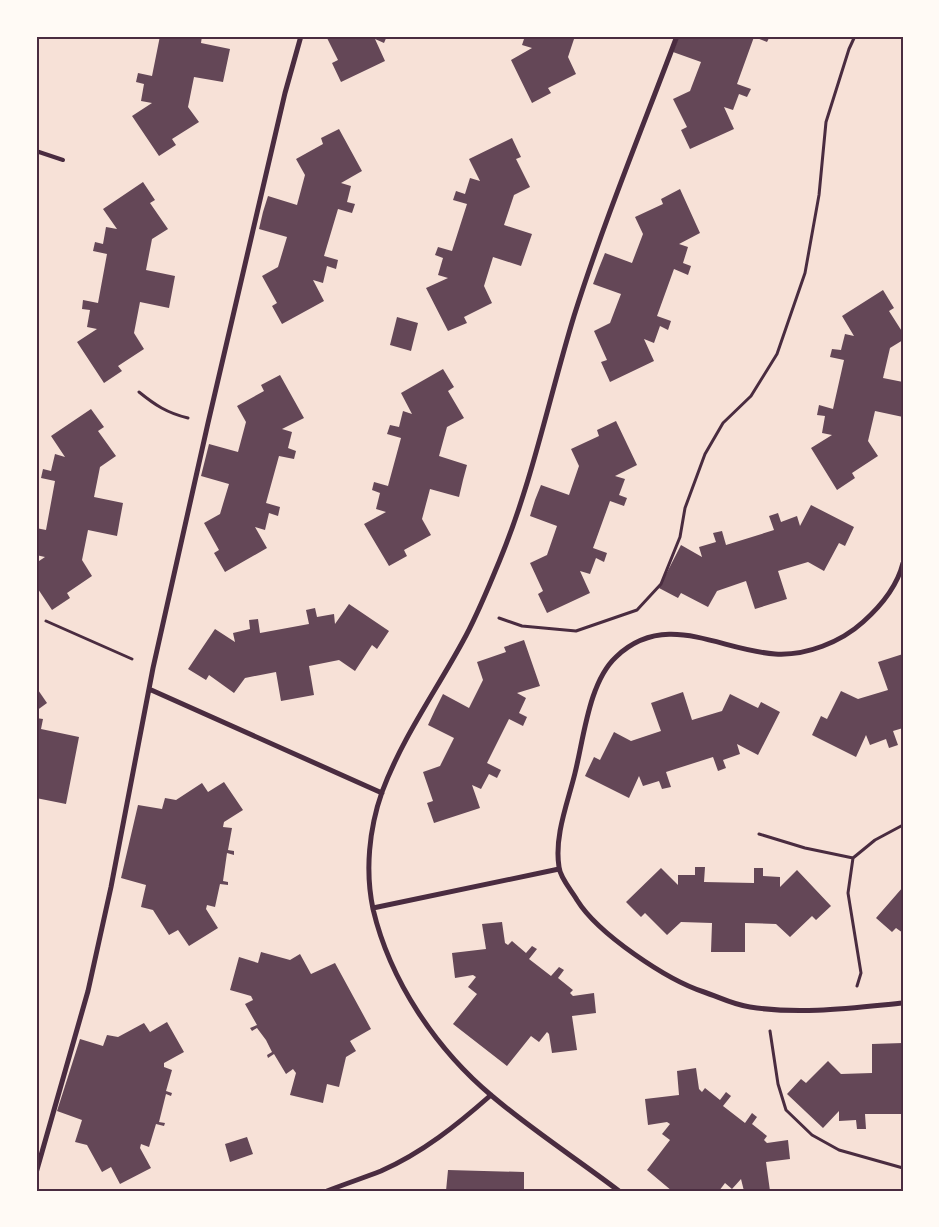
<svg xmlns="http://www.w3.org/2000/svg" width="939" height="1227" viewBox="0 0 939 1227" font-family="'Source Serif 4',serif">
<style>
.building{fill:#644757}
.lines{fill:none;stroke-linecap:round;stroke-linejoin:round}
.path{stroke:#4a2c40;stroke-width:3}
.service{stroke:#4a2c40;stroke-width:4}
.minor{stroke:#4a2c40;stroke-width:5}
.neatline{fill:none;stroke:#4a2c40;stroke-width:2}
</style>
<rect width="100%" height="100%" fill="#f7e1d7"/>
<!-- building -->
<path class="building" d="M160 36H202L201 43 230 49 223 82 194 77 188 107 199 122 172 139 176 145 159 156 132 116 152 103 141 101 144 84 136 82 138 73 152 76Z
M326 36H387L384 43 375 39 385 61 341 82 332 63 338 60Z
M525 36H575L568 57 576 74 548 88 551 93 532 103 511 60 532 48 522 45Z
M679 36H770L767 42 754 37 737 84 751 89 747 97 739 94 733 110 724 107 734 129 690 149 681 130 687 127 673 99 690 91 701 62 673 52Z
M339 129 362 171 341 183 351 186 347 202 355 204 352 213 338 209 324 256 338 260 336 269 327 266 323 283 313 280 324 301 282 324 272 306 277 303 262 276 278 267 287 237 259 229 263 212 268 196 297 205 305 175 296 159 323 144 321 138Z
M512 138 521 157 516 159 530 187 514 195 504 225 532 234 521 266 493 257 484 286 492 303 464 317 467 323 448 331 426 288 448 278 438 275 443 258 435 255 438 247 452 251 467 204 453 200 456 191 465 194 470 178 480 181 469 159Z
M143 182 155 200 150 203 168 229 152 239 146 270 175 276 169 308 140 302 134 333 144 349 118 366 122 371 104 383 77 342 97 329 87 327 90 310 82 309 83 300 98 303 107 254 93 251 95 242 103 244 106 227 117 229 103 209Z
M680 189 700 233 679 244 688 247 683 263 691 266 688 275 674 269 657 316 671 321 668 330 660 326 654 343 644 339 654 361 610 382 601 362 607 360 594 331 610 323 621 294 593 284 599 268 605 253 632 263 643 234 635 217 663 204 661 199Z
M883 290 894 308 889 311 903 333V340L890 348 883 378 903 382V417L875 411 868 441 878 456 852 473 855 478 837 490 811 448 832 435 822 433 825 416 817 415 819 405 833 409 844 360 830 357 832 349 841 350 845 334 854 336 842 316Z
M397 317 418 323 411 351 390 345Z
M443 369 454 387 448 391 464 418 447 427 439 456 467 465 463 480 459 497 430 489 422 519 431 535 404 550 407 556 389 566 364 524 386 512 376 509 380 493 372 490 374 482 388 486 401 438 387 434 390 425 399 427 403 411 412 414 401 393Z
M280 375 304 418 282 429 292 432 288 448 296 451 294 459 279 456 266 503 280 507 278 516 269 513 265 530 255 527 267 548 225 572 214 553 219 550 204 523 220 514 229 484 201 476 209 444 238 452 246 422 237 406 264 391 261 385Z
M91 409 104 427 98 431 116 456 100 467 94 497 123 503 120 519 117 536 88 530 82 560 92 576 67 593 70 598 52 610 36 586V563L45 557 36 555 38 537H36V528L46 530 55 481 41 478 43 469 51 471 55 454 65 457 51 436Z
M616 421 637 465 615 476 625 479 619 495 627 498 624 506 610 501 593 548 607 553 604 562 596 558 590 574 580 571 590 593 547 613 538 594 543 591 530 563 547 555 557 526 530 516 535 500 541 485 569 495 579 466 571 449 599 436 597 430Z
M811 505 854 527 845 546 839 543 824 571 808 562 778 571 787 599 755 609 746 581 717 591 708 607 681 593 678 598 659 588 681 545 702 557 699 547 716 542 713 533 722 531 726 545 774 530 769 516 778 513 781 522 797 516 800 526Z
M349 604 389 631 377 649 372 645 355 671 339 660 309 666 314 695 281 701 276 672 245 678 234 693 209 675 206 680 188 669 215 629 235 642 233 633 250 629 249 620 258 619 260 633 309 624 306 610 315 608 317 617 334 614 335 624Z
M524 640 540 686 517 693 526 698 519 713 527 717 523 726 509 719 487 763 501 770 497 778 489 774 481 789 472 785 480 808 434 823 427 803 433 801 423 772 440 766 454 738 428 725 435 710 443 694 469 708 483 680 477 662 506 652 504 647Z
M903 654V728L893 731 898 745 889 748 886 739 870 745 866 735 856 757 812 735 821 716 827 719 841 691 858 699 888 690 878 662Z
M36 687 47 703 36 711Z
M683 692 692 720 722 711 730 694 758 708 761 702 780 712 758 755 737 744 740 754 723 760 726 768 718 771 713 757 666 772 671 787 662 789 659 781 643 786 639 776 629 798 585 776 594 757 600 760 614 732 631 741 661 731 651 703Z
M36 718 43 719 41 729 79 737 66 804 36 798Z
M224 782 243 810 224 822 223 827 232 828 228 850 234 851V855L227 853 223 881 228 882V885L220 884 215 907 207 905 206 909 218 928 189 946 178 930 169 935 153 910 141 907 146 885 121 878 138 805 162 809 165 798 176 800 202 783 208 792Z
M695 867H705L704 882 754 883V868H763V876L780 877V887L797 870 831 906 816 920 812 916 790 937 776 924 745 923V952H711L712 923 681 922 667 935 645 913 641 917 626 902 661 868 678 885V875H695Z
M903 887V933L896 928 892 932 876 918Z
M502 922 505 943 508 945 512 941 526 953 532 946 537 949 529 959 551 976 559 967 564 970 558 978 573 990 570 993 573 996 594 993 596 1013 572 1016 577 1050 552 1053 549 1034 547 1032 539 1042 531 1036 507 1066 453 1024 477 994 468 987 476 977 473 975 455 978 452 953 486 949 482 924Z
M261 952 290 960 300 954 311 974 335 963 371 1029 350 1041 356 1051 346 1057 339 1087 327 1084 323 1103 290 1095 296 1073 293 1069 286 1074 274 1054 268 1058 267 1055 272 1052 266 1040 257 1028 252 1031 250 1028 257 1025 245 1004 253 1000 251 996 230 990 239 957 258 963Z
M167 1022 184 1052 164 1063V1067L172 1070 166 1091 172 1093 171 1096 166 1094 159 1122 165 1123 164 1126 156 1124 149 1147 141 1144 140 1148 151 1168 120 1184 111 1167 102 1172 87 1145 75 1142 82 1120 57 1111 80 1039 103 1046 107 1035 118 1037 144 1023 150 1032Z
M903 1043V1114H865L866 1129H857L856 1120 839 1121V1111L823 1128 787 1094 801 1079 806 1083 828 1061 841 1074 872 1073V1044Z
M696 1068 699 1089 702 1092 705 1088 720 1100 726 1092 731 1096 723 1106 745 1123 752 1113 757 1117 752 1124 767 1136 764 1140 767 1143 788 1140 790 1159 766 1162 770 1191H744L741 1179 732 1189 725 1183 719 1191H672L647 1170 670 1140 662 1134 670 1124 667 1122 648 1125 645 1099 679 1095 677 1071Z
M247 1137 253 1154 230 1162 225 1144Z
M448 1170 524 1172V1191H446Z"/>
<g class="lines">
<!-- path -->
<path class="path" d="M139 392C155 405 167 413 188 418
M499 618 522 626 576 631 637 610 661 584 680 537 685 508 705 454 723 423 751 396 777 354 805 273 819 195 826 122 849 49 855 36
M46 621 132 659
M759 834 805 848 853 858
M857 986 861 973 848 893 853 858 875 840 903 825
M770 1031 778 1084 786 1110 812 1135 839 1150 903 1168"/>
<!-- service -->
<path class="service" d="M36 151 63 160"/>
<!-- minor -->
<path class="minor" d="M903 563C897 587 881 606 863 622 841 642 806 656 775 654 719 650 665 610 616 657 589 682 584 737 575 773 568 802 554 836 559 867 560 878 572 891 577 900 598 934 667 980 704 992 719 997 734 1005 750 1007 800 1015 852 1008 903 1003
M149 689 382 793
M373 908 559 869
M36 1173 88 991 111 887 153 668 208 423 285 93 301 36
M327 1191C345 1184 363 1178 381 1171 422 1153 457 1125 491 1095
M619 1191C577 1159 532 1130 492 1096 436 1049 390 981 373 909 365 871 369 829 382 792 402 738 436 691 463 641 477 616 488 588 499 562 532 483 549 398 574 316 604 221 642 129 677 36"/>
</g>
<!-- border -->
<rect width="939" height="1227" fill="none" stroke="#fffaf5" stroke-width="75"/>
<rect x="38" y="38" width="864" height="1152" class="neatline"/>
</svg>
